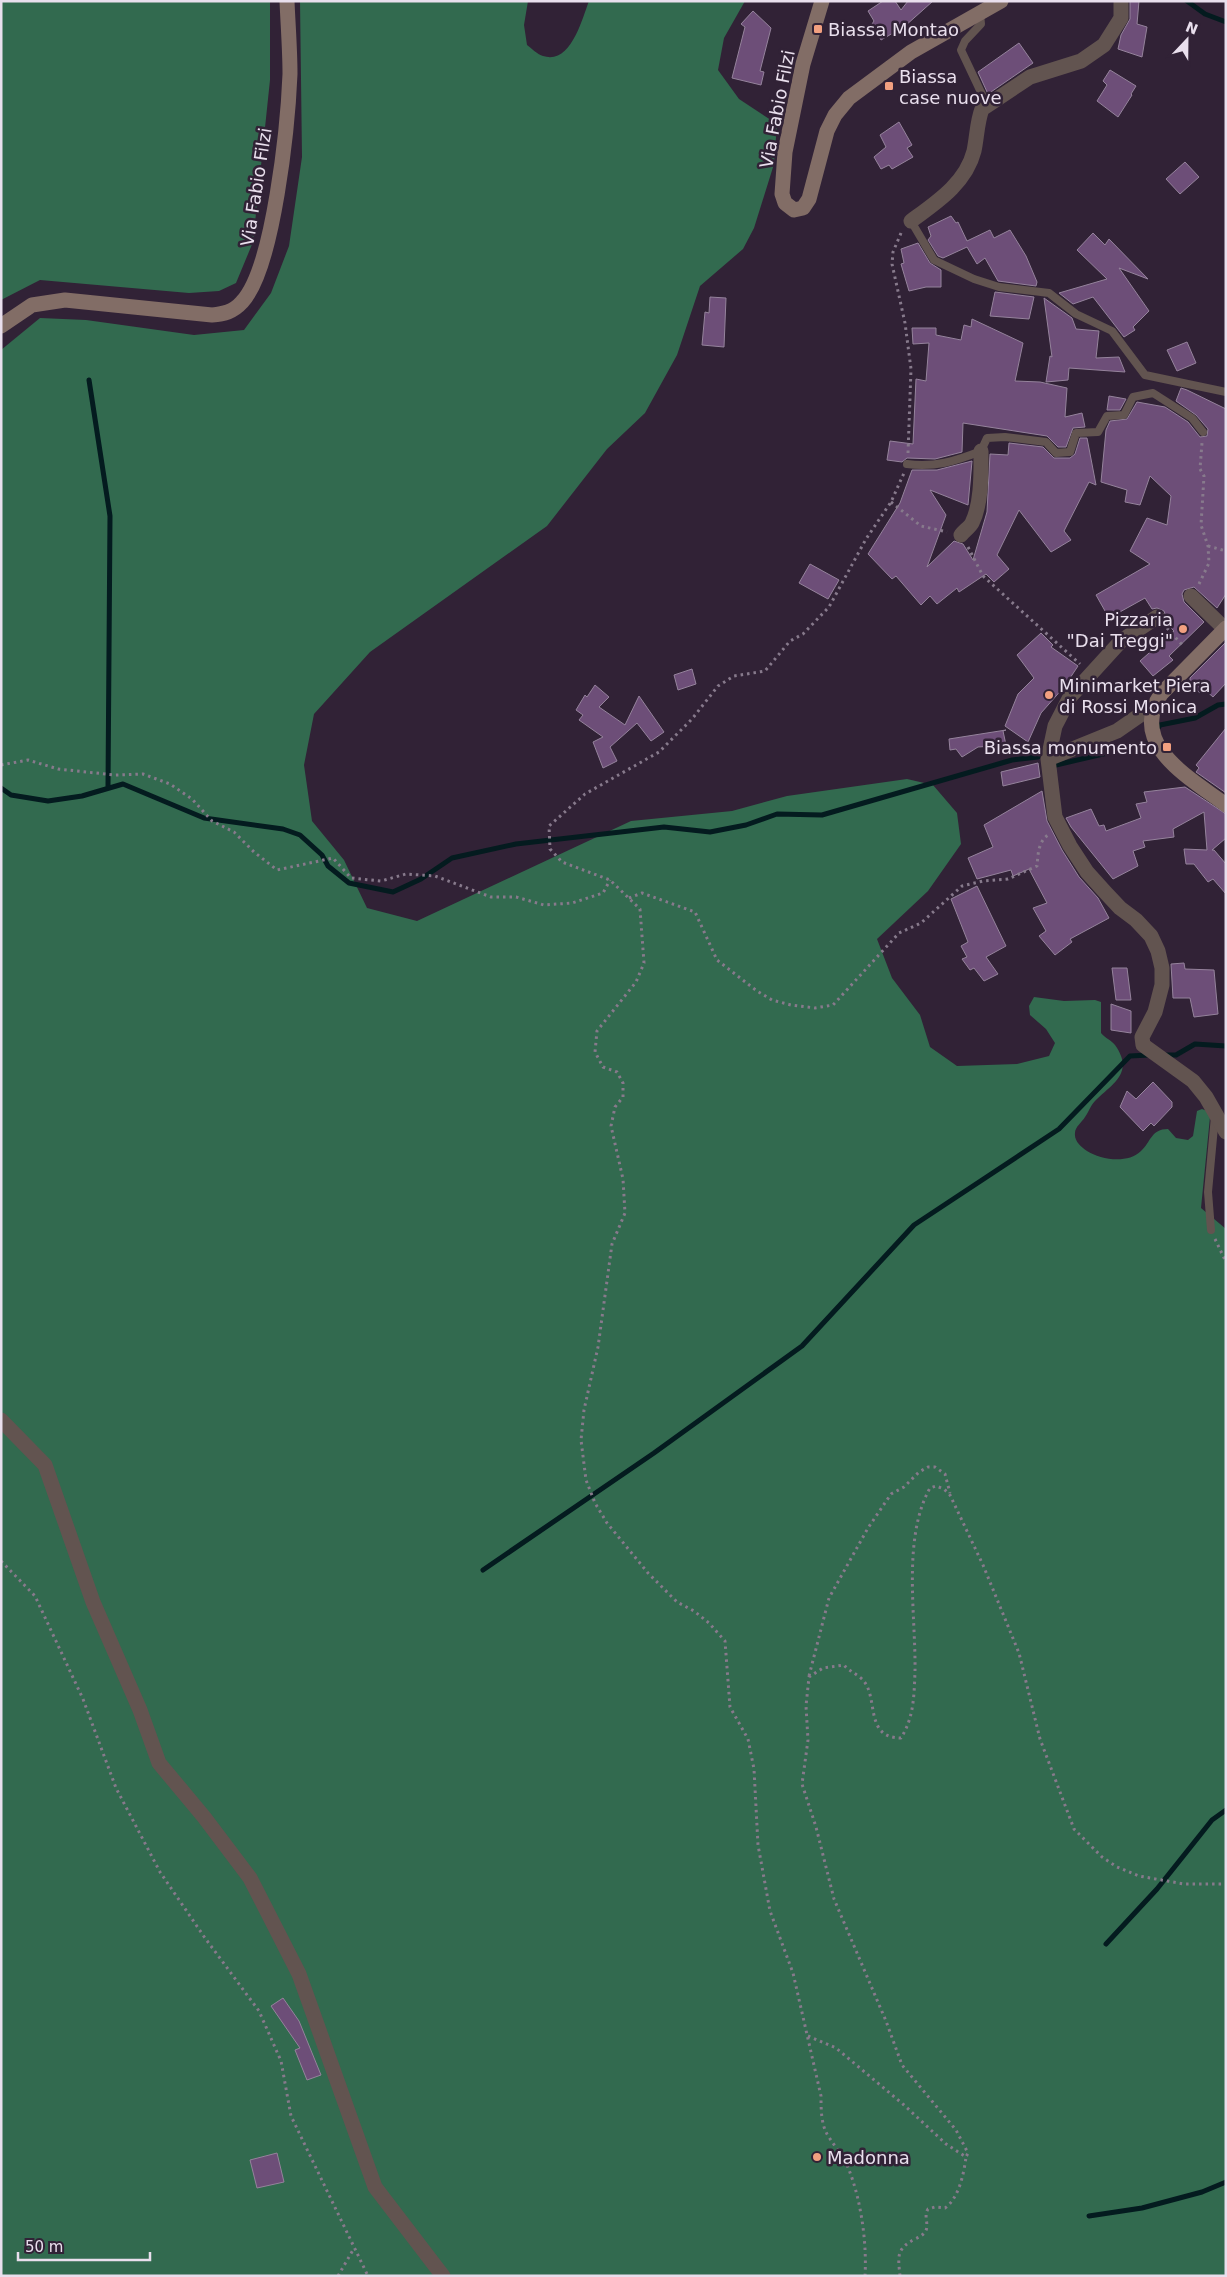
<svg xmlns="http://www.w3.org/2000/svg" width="1227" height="2277" viewBox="0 0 1227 2277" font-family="'DejaVu Sans',sans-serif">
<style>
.forest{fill:#326a4f}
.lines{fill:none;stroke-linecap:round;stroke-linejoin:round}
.stream{stroke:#041b1f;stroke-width:5}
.building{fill:#6d4e78;stroke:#95839c}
.path{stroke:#877a8c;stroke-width:3;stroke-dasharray:2.5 4;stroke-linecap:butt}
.lane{stroke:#625450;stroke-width:8}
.street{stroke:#625450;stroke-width:15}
.secondary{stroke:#826d66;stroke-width:15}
.poi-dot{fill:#f2a080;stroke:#312236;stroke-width:2}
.labels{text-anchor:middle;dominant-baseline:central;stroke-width:5;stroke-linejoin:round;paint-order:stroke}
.poi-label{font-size:18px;fill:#e9dfed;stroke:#312236;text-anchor:start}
.street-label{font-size:18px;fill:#e9dfed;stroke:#312236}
</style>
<rect width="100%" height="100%" fill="#312236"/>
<!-- forest -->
<path class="forest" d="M1 1H270V80L253 242 236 283 219 291 189 293 40 280 1 300Z
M300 1H528L524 25 527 45C531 48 538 55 543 56 571 65 582 19 589 1H745L724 38 718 70 739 99 777 124 774 164 754 228 743 249 700 286 677 355 645 413 607 449 547 526 370 652 314 714 304 765 312 821 344 860 367 908 417 921 631 821 732 811 787 796 907 779 933 785 957 813 961 844 928 891 877 939 892 978 920 1015 930 1047 957 1066 1017 1064 1049 1056 1055 1043 1046 1029 1030 1015 1029 1006 1034 997 1064 1001 1095 1000 1101 1002V1033C1105 1038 1111 1040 1115 1045 1135 1073 1112 1084 1095 1101 1090 1106 1089 1112 1085 1117 1082 1122 1075 1127 1075 1133 1074 1141 1081 1147 1087 1151 1101 1160 1128 1164 1141 1151 1151 1142 1151 1129 1168 1129L1176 1138 1188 1140 1193 1136 1197 1111 1202 1109 1207 1111 1210 1117 1201 1208 1226 1229V2276H1V350L40 318 86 320 194 335 244 330 271 293 289 246 302 157Z"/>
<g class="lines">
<!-- stream -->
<path class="stream" d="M1187 1 1205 14 1226 22
M89 380 110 516 108 787
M1159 727 1160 725 1195 718 1218 705 1226 704
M1056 765 1146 744
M1 788 11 795 48 801 82 796 123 784 204 818 283 829 300 835 322 855 328 866 349 883 393 892 421 879 452 858 516 844 664 827 710 832 746 825 777 814 822 815 1012 760 1038 757
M1165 1055H1176L1195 1044 1226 1046
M483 1570 654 1453 802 1346 914 1225 1059 1129 1130 1056 1149 1055
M1106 1944 1157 1889 1212 1820 1226 1810
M1089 2216 1142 2208 1202 2192 1226 2182"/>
</g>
<!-- building -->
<path class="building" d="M883 1H895L901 10 908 1H933L905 26 881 40 872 24 874 21 868 11Z
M1130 1H1139L1137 24 1147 27 1142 57 1118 49 1121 35 1130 19Z
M753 11 771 28 760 71 764 72 761 85 732 78 745 27 741 24Z
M1019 43 1033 63 988 94 978 72Z
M1110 70 1136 86 1131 94 1132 95 1118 117 1097 101 1107 85 1103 81Z
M899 122 912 145 907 148 913 157 892 169 889 165 881 169 874 157 886 147 880 135Z
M1185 162 1199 177 1180 194 1166 179Z
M951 216 956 223 958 222 967 241 990 230 994 238 1010 230 1026 256 1037 282 1036 286 998 281 985 258 977 264 967 247 943 258 938 256 928 240 931 236 928 227Z
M1093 233 1105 245 1109 239 1148 279 1119 268 1149 311 1133 327 1135 330 1124 337 1093 297 1073 304 1059 293 1107 279 1077 250Z
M918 243 930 263 941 270V287H926L909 291 901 264 904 263 901 249Z
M995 292 1034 297 1029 319 990 316Z
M710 297 726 298 724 347 702 345 705 312 709 313Z
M1044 298 1072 318 1076 329 1099 331 1096 358 1119 357 1125 372 1069 368 1068 380 1046 382 1050 356 1052 357Z
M972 319 1023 343 1015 381 1040 382 1067 388 1065 417 1082 413 1085 427 1073 428 1066 447H1058L1047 436 963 423 962 452 935 459 907 458 902 462 887 460 890 441 913 444 916 379 926 381 929 343 913 344 912 328H936V335L961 340 964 325 971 327Z
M1187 342 1196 363 1177 371 1167 350Z
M1181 388 1187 390 1226 409V594L1217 608 1194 587 1184 590 1182 594 1184 602 1204 622 1169 656 1173 660 1153 676 1140 661 1174 631 1165 622 1166 617 1164 611 1157 608 1152 609 1145 598 1109 618 1096 595 1150 564 1130 551 1147 518 1167 525 1171 496 1150 476 1140 505 1125 502 1127 490 1101 482 1106 430 1110 421 1127 419 1137 402 1165 407 1188 422 1200 437 1207 436 1208 429 1196 415 1176 401Z
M1109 396 1126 399 1120 410H1107Z
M1080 438H1087L1096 485 1089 482 1064 531 1071 540 1051 552 1019 510 997 555 1009 569 994 582 986 574 959 592 957 588 937 604 930 596 921 605 896 576 892 579 868 554 900 503 912 470H937L972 461 968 505 930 490 946 515 927 567 954 541 963 544 973 560 987 512 990 454 1008 455 1009 443 1043 447 1054 458H1070L1075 454Z
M810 564 839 580 828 599 799 583Z
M1041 633 1053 645 1051 647 1078 666 1064 687 1041 713 1028 742 1005 726 1018 694 1034 678 1017 655Z
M1226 642V683L1213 697 1204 689 1200 693 1190 684V678Z
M692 669 696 684 678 690 674 675Z
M595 685 609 697 599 707 625 725 639 696 664 732 651 741 637 723 610 747 617 761 603 768 593 742 603 737 579 720 583 715 576 710 585 695 587 697Z
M1226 728V793L1196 772 1199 768 1196 765Z
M1006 730 1003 731 1006 745 978 747 962 757 956 749 950 750 949 739Z
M1038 763 1040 777 1003 786 1001 772Z
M1185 787 1226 814V838L1212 850H1214L1226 864V894L1213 879 1208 882 1194 864H1186L1184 849 1207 850 1204 812 1173 829 1174 837 1143 841 1145 847 1133 851 1138 866 1113 879 1071 827 1066 818 1091 809 1099 826 1104 825 1106 831 1141 818 1136 804 1147 802 1144 792Z
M1042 791 1047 821 1062 850 1079 877 1098 898 1109 918 1070 939 1072 942 1055 955 1039 936 1046 931 1033 908 1047 903 1029 869 1013 876 1011 870 977 879 968 858 993 847 984 825Z
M977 886 1006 946 986 957 998 974 984 981 974 968 970 970 962 959 967 957 961 946 968 942 951 899Z
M1184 963 1185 969 1214 970 1218 1014 1194 1017 1190 998H1173L1171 964Z
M1112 968H1127L1131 1000H1116Z
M1111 1004 1131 1011V1033L1111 1030Z
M1153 1082 1172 1102V1107L1154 1126 1151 1123 1143 1131 1120 1107 1127 1091 1136 1099Z
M283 1998 299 2021 321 2075 307 2080 295 2050 300 2048 271 2006Z
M277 2153 284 2182 257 2188 250 2160Z"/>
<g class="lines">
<!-- path -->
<path class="path" d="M901 233 893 252 892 264 905 323 911 369 908 453
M891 502 921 526 947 532
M1208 546 1226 551
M968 547 983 576 1080 664
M1199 584 1209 563 1208 546 1201 525 1204 476 1200 469 1202 443
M1167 628 1184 647
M1 765 28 760 58 769 115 775 143 774 170 784 192 799 212 821 234 832 254 852 277 870 333 858 351 878 381 881 406 874 435 876 491 897H516L544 905 572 903 603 893 610 880
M629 898 642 893 695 912 717 960 757 991 772 1000 791 1005 815 1008 833 1005 899 933 921 923 962 886 983 881 1008 879 1037 866C1038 855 1038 842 1048 835
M1215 1239 1226 1262
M1 1561 35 1596 83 1699 116 1788 160 1872 205 1938 259 2011 281 2061 291 2116 368 2276
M809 1676 829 1598 868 1528 891 1494 904 1487 919 1472 928 1467H935L945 1474 950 1493
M808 2036 836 2048 904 2105 946 2144 966 2157 968 2153 956 2130 902 2065 886 2021 834 1899 816 1827 802 1784 808 1740 806 1706 809 1677 823 1668 844 1665C849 1671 857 1674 863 1680 879 1698 864 1738 901 1738 914 1717 914 1696 915 1672 916 1616 902 1538 930 1488L936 1486 944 1489 950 1495 983 1565 1019 1653 1040 1739 1074 1829 1102 1857 1117 1867 1139 1876 1184 1884H1226
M338 2276 353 2250
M865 2276C867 2243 861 2200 849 2170 844 2156 834 2146 827 2134 821 2123 821 2109 821 2096L793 1973 770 1911 758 1845 754 1769 748 1739 730 1707 725 1641 709 1623 694 1611 677 1602 648 1573 607 1523 595 1503 586 1480 581 1440 584 1410 598 1347 612 1244 625 1213 623 1179 611 1126 615 1107 623 1097V1083L617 1072 603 1067 595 1052 597 1031 636 982 644 963 640 909 610 880 562 862 550 849 549 826 585 794 659 752 692 719 718 686 734 676 765 671 790 641 803 634 829 607 866 539 891 502 904 473
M900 2276C898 2256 896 2249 915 2239 919 2237 922 2236 925 2232 930 2225 923 2217 928 2209L935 2207 945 2208C959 2198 964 2173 966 2157"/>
<!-- lane -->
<path class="lane" d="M980 14 981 24 965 41 961 50 987 105
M911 221 934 260 974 279 999 287 1049 293 1076 314 1112 331 1145 375 1226 392
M907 464C934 468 956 461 981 451L987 438 1005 437 1046 442 1056 453 1070 452 1076 433 1098 432 1107 416 1124 415 1133 397 1153 393 1192 418 1203 432
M1211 1230 1208 1192 1215 1116"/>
<!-- street -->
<path class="street" d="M911 221C937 202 966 183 974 151 977 137 977 122 982 109L1030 77 1081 61 1104 45 1121 18V1
M961 535C964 531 970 527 972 523 982 503 981 472 981 451
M1191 596 1225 629
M1157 617 1121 641 1070 697 1055 726 1048 759 1055 817 1070 846 1087 872 1105 892 1120 908 1136 920 1151 936 1158 951 1162 968V985L1155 1012 1142 1037 1143 1045 1193 1081 1206 1097 1226 1132
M1048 759 1117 731 1153 706
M1 1420 45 1465 93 1602 140 1710 159 1763 204 1817 250 1878 299 1974 375 2187 443 2276"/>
<!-- secondary -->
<path class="secondary" d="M822 1 803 64 785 152 782 194 785 203 794 210 803 208 809 199 827 131 835 115 849 98 911 52 1001 1
M1 326 32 305 65 300 212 315C224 314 233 312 242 302 274 268 288 123 290 74 290 50 288 25 287 1
M1226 628 1161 694C1127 745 1192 779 1226 805"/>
</g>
<!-- markers -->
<g class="poi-dot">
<rect x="813" y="24" width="10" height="10" rx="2.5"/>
<rect x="884" y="81" width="10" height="10" rx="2.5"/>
<circle cx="1183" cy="629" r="5"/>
<circle cx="1049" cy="695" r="5"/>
<rect x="1162" y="742" width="10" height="10" rx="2.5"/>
<circle cx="817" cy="2157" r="5"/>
</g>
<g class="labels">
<!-- poi labels -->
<g class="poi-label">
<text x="828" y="29">Biassa Montao</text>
<text x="899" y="76">Biassa<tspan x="899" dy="21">case nuove</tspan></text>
<text x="1173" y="619" text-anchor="end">Pizzaria<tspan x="1173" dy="21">"Dai Treggi"</tspan></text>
<text x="1059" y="685">Minimarket Piera<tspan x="1059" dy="21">di Rossi Monica</tspan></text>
<text x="1157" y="747" text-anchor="end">Biassa monumento</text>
<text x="827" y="2157">Madonna</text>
</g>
<!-- street labels -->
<g class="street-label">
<text transform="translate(777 109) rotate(-79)">Via Fabio Filzi</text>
<text transform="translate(256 187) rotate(-81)">Via Fabio Filzi</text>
</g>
</g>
<!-- border -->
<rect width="1227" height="2277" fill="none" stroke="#e9dfed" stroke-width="5"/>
<!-- north arrow -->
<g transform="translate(1187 40) rotate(22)" stroke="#312236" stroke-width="4" paint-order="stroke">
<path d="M0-4L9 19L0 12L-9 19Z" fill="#e9dfed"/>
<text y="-8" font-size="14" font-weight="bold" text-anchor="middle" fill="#e9dfed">N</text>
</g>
<!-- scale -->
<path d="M18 2252v8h132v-8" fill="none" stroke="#e9dfed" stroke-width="2.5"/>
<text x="25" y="2252" font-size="15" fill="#e9dfed" stroke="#312236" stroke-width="4" paint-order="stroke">50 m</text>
</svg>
